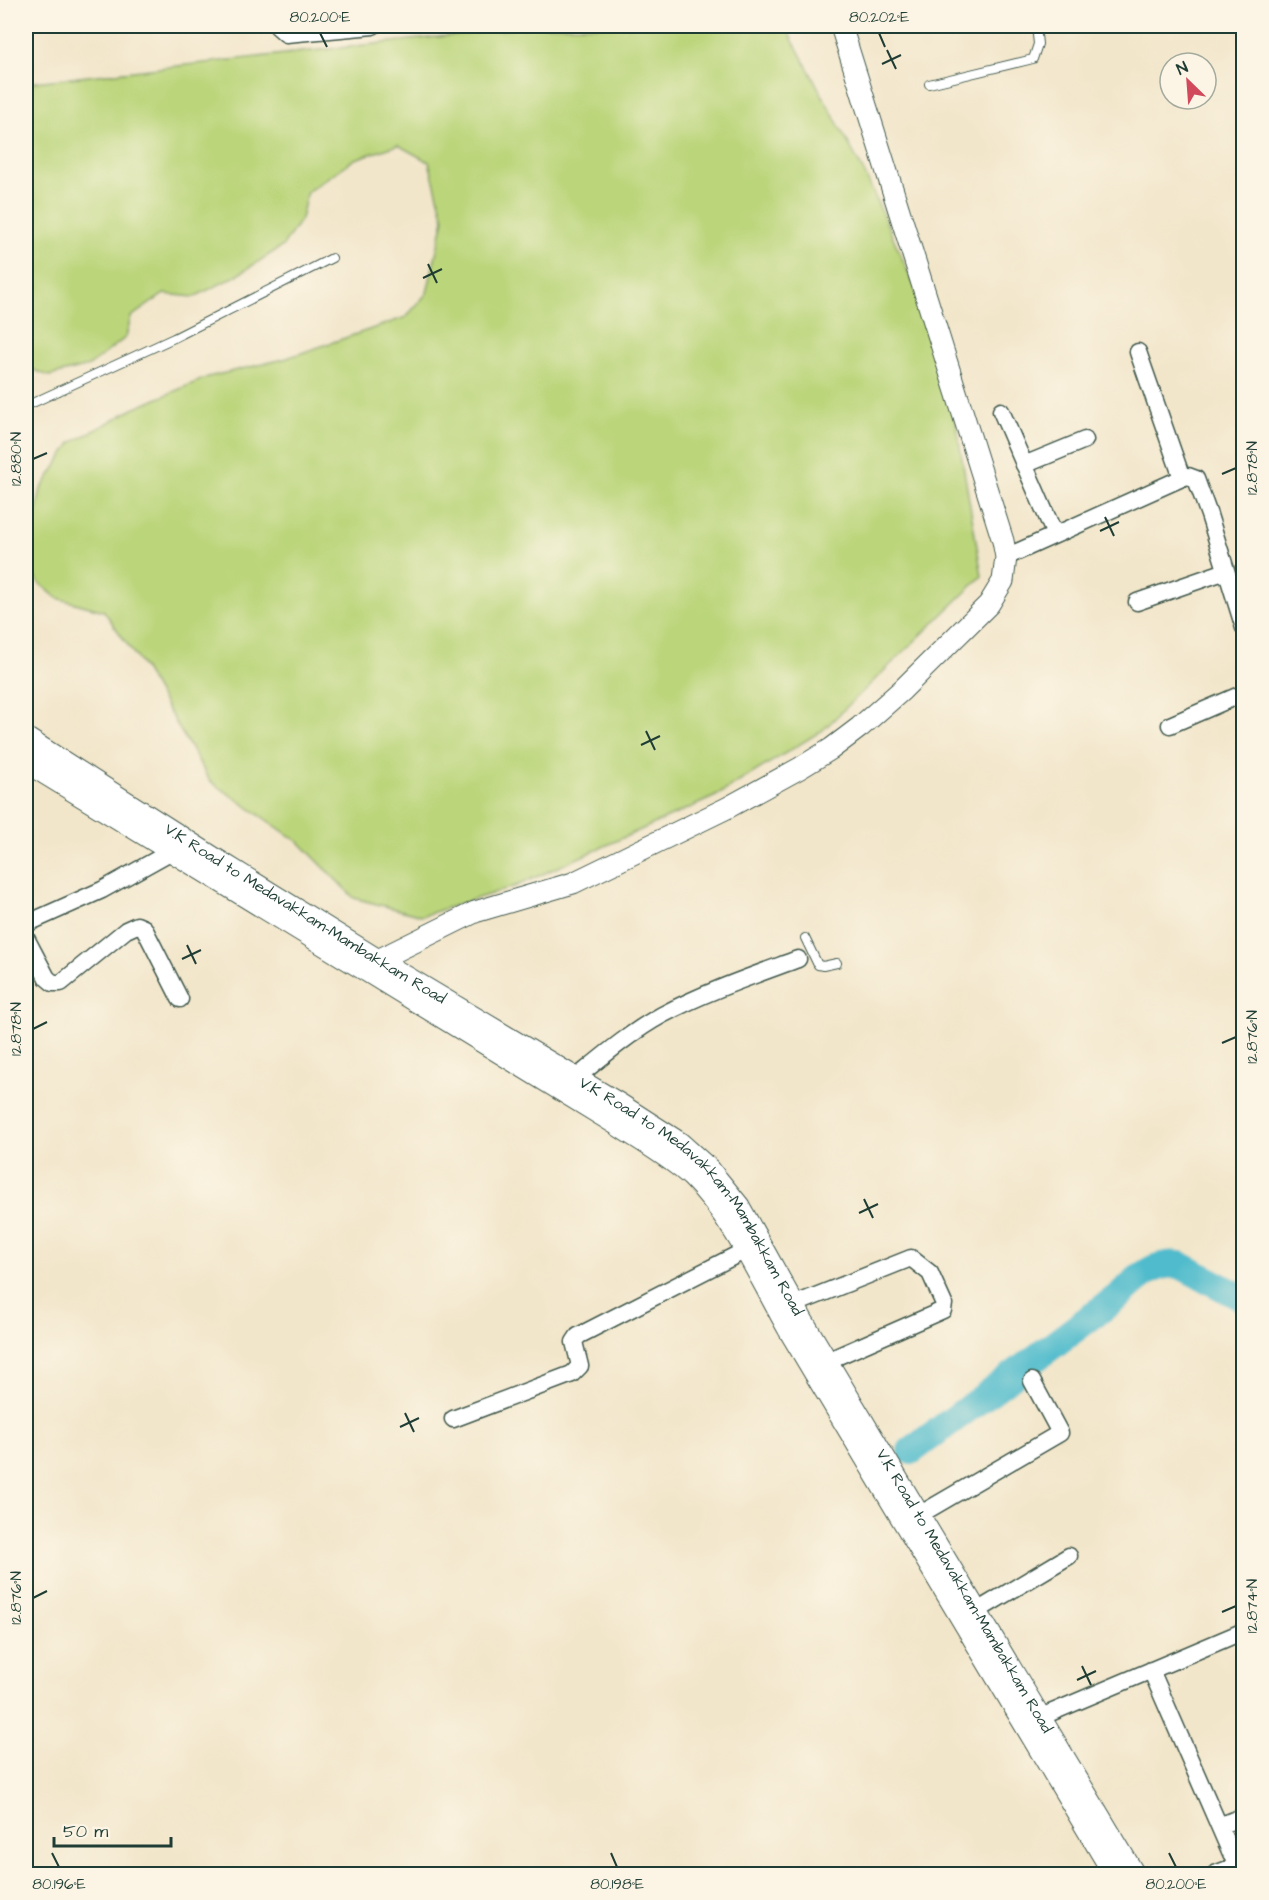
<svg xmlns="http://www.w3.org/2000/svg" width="1269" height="1900" viewBox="0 0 1269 1900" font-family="'Architects Daughter',sans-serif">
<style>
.green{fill:#bbd57a;stroke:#6d8957;stroke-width:1.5}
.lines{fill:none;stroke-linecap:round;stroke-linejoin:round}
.river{stroke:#50bbcc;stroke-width:28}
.service-casing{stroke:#3f564a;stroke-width:10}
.minor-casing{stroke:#3f564a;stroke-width:19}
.tertiary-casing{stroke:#3f564a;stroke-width:23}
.service{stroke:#fff;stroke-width:8}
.minor{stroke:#fff;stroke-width:16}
.tertiary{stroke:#fff;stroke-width:21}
.ticks{fill:none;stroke:#1f3d34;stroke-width:2}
.labels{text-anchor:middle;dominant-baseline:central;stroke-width:6;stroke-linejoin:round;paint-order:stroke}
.street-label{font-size:16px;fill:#1f3d34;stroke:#fcf5e5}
.neatline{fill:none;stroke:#1f3d34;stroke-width:2}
.ticks-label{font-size:15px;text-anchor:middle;fill:#1f3d34}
</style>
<rect width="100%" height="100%" fill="#fcf5e5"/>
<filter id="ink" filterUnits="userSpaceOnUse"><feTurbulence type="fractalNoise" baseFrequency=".0167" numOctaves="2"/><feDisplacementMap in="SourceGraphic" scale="12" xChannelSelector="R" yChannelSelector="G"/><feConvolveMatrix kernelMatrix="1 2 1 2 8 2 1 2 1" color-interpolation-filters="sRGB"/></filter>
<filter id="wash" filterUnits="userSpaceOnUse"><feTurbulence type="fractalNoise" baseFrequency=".008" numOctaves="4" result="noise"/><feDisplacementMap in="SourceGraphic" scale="24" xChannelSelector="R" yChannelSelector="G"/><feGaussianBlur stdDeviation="1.35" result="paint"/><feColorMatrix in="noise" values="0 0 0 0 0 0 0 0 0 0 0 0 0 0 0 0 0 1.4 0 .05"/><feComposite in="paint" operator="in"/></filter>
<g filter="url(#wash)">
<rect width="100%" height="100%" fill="#f2e6ca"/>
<!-- green -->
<path class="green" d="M535 26H785L865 174 944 353 982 576 823 730 716 796 516 886 422 916 354 898 300 843 210 781 141 664 104 611 57 598 37 581 26 559 41 489 71 443 133 409 208 377 284 359 406 317 427 293 444 219 429 162 398 145 355 159 307 192 301 219 283 246 236 276 194 297 164 294 131 317 126 337 89 366 49 376 26 367V83Z"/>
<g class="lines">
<!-- river -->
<path class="river" d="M911 1451 1119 1296C1137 1279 1154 1261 1180 1265L1244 1299"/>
</g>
</g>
<g filter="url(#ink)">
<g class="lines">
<defs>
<path id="service" d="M929 84 1033 59 1038 44 1036 26
M26 406 174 338 332 258
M805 938 818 965 823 966 837 963"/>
<path id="minor" d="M277 26 286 34 373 26
M1138 352 1182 478 1188 476 1196 479 1209 515 1244 628
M1001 411 1055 535
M1024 465 1085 440
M1006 557 1182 478
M1137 602 1226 571
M1170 725 1244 693
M26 924 102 890 172 851
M26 938 47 978 53 983H61L126 930 137 925 144 928 180 999
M576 1078C603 1056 631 1032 662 1015 705 992 752 976 798 959
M783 1309 911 1258 930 1273 944 1304 943 1310 827 1361
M453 1419 572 1374 580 1366 574 1342 578 1336 744 1251
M919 1515 1060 1433 1032 1381
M977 1611 1069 1556
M1151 1670 1240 1874
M1029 1722 1244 1631
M1219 1826 1244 1816
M1215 1874 1236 1866"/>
<g id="tertiary">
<path id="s1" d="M26 738 214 858 378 960 621 1105 680 1143 709 1169 739 1206 804 1323 1134 1874"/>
<path d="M26 762 616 1124C641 1141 669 1156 692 1177 732 1216 761 1280 789 1330L1114 1874"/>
<path d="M372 968 378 960 475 912 573 883 727 808 800 768 831 749 860 727 902 690 989 604 1003 581 1006 557 1003 541 841 26"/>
</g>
</defs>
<!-- service casing -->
<use href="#service" class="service-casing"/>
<!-- minor casing -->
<use href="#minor" class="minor-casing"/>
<!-- tertiary casing -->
<use href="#tertiary" class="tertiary-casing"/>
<!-- service -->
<use href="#service" class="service"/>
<!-- minor -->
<use href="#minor" class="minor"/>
<!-- tertiary -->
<use href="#tertiary" class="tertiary"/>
</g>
</g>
<!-- ticks -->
<path class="ticks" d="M320 33 327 47M879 33 885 47M887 50 896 69M882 64 901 55M428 264 437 283M423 278 442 269M33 459 47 453M1222 474 1236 468M1105 517 1114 536M1100 531 1119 522M646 731 655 750M641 745 660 736M187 945 196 964M182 959 201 950M33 1029 47 1022M1222 1043 1236 1037M864 1199 873 1218M859 1213 878 1204M405 1413 414 1432M400 1427 419 1418M33 1598 47 1591M1222 1612 1236 1606M1082 1666 1091 1685M1077 1680 1096 1671M52 1853 59 1867M611 1853 617 1867M1169 1853 1176 1867"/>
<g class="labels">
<!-- street labels -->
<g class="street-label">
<text stroke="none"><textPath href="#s1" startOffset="330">V.K Road to Medavakkam-Mambakkam Road</textPath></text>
<text stroke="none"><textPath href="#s1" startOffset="816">V.K Road to Medavakkam-Mambakkam Road</textPath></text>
<text stroke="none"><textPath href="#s1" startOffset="1302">V.K Road to Medavakkam-Mambakkam Road</textPath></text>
</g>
</g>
<!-- margin -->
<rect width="1269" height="1900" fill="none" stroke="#fcf5e5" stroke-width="66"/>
<!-- north arrow -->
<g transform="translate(1188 81) rotate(335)"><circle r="28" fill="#fcf5e5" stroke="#a4ab9e" stroke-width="1.5"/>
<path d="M0-4.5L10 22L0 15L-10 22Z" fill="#d1495b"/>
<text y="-9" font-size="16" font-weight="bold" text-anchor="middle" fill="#1f3d34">N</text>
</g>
<!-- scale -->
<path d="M54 1837v9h117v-9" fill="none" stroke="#1f3d34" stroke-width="3"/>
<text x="63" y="1837" font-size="18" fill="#1f3d34" stroke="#fcf5e5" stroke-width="4.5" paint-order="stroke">50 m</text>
<rect x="33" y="33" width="1203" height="1834" class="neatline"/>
<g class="ticks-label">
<text x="320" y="22">80.200°E</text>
<text x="879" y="22">80.202°E</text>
<text transform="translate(16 459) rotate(-90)" y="5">12.880°N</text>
<text transform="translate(1252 468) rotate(-90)" y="5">12.878°N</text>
<text transform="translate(16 1029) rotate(-90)" y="5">12.878°N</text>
<text transform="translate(1252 1037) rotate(-90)" y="5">12.876°N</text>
<text transform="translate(16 1598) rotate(-90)" y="5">12.876°N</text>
<text transform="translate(1252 1606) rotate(-90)" y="5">12.874°N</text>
<text x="59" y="1889">80.196°E</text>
<text x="617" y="1889">80.198°E</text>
<text x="1176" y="1889">80.200°E</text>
</g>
</svg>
